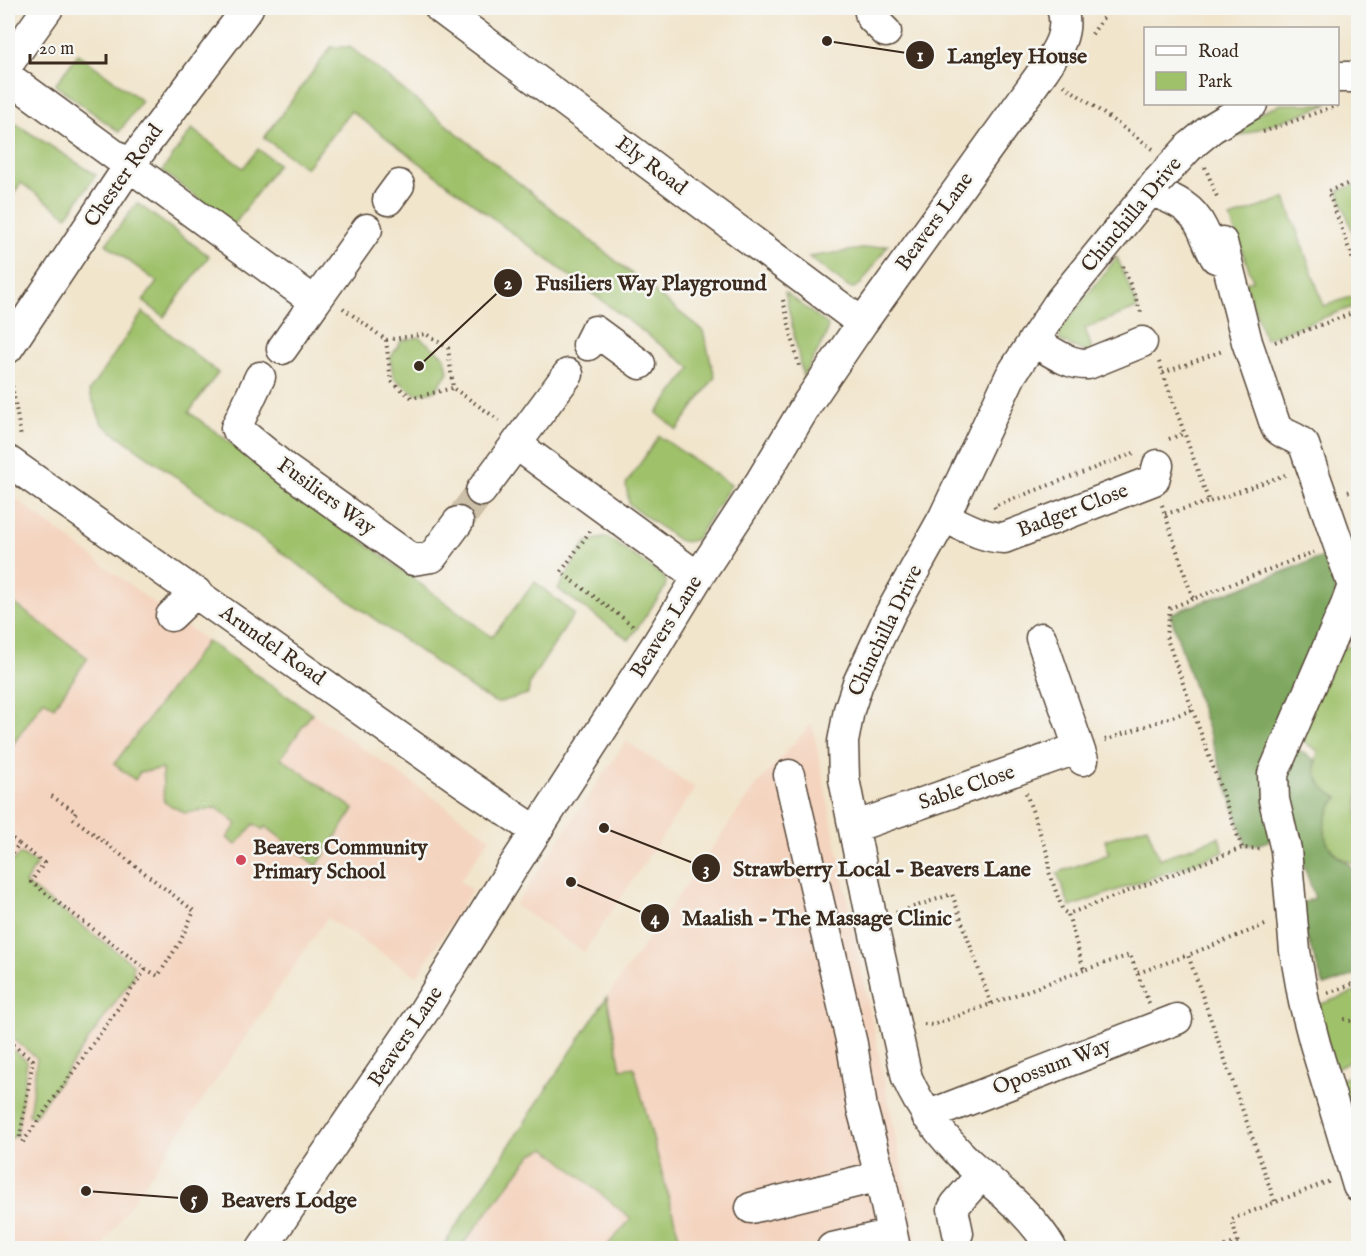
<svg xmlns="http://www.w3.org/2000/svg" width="1366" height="1256" viewBox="0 0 1366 1256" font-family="'IM FELL English',serif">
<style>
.built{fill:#f4d4bf}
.green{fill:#9fc16a;stroke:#6d7644;stroke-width:1.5}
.forest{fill:#7fa75e;stroke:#5d683e;stroke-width:1.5}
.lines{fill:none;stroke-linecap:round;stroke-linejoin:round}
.minor-tunnel{stroke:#cdc0a9;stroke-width:30;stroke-dasharray:30 15;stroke-linecap:butt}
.minor-casing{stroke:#564638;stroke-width:33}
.path{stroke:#564638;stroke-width:4;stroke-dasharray:1.5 4.5;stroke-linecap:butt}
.minor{stroke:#fff;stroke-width:30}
.minor-bridge-casing{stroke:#564638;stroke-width:33;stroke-linecap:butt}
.minor-bridge{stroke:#fff;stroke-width:30}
.poi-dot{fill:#d1495b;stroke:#f6f6f2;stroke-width:2}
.labels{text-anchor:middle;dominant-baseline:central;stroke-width:5;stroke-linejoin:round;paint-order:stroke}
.street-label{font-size:21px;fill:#3b2a1e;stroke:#f6f6f2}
.poi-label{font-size:21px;font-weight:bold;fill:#3b2a1e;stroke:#f6f6f2;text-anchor:start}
.leader{fill:none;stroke:#3b2a1e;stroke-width:2}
.callout-dot{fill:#3b2a1e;stroke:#f6f6f2;stroke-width:2}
.mark-label{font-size:18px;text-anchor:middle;font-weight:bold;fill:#fff}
.callout-label{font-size:22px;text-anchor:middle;font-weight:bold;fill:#3b2a1e;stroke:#f6f6f2;stroke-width:5;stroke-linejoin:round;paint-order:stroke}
</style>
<rect width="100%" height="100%" fill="#f6f6f2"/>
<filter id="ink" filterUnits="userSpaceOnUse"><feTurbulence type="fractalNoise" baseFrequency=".0167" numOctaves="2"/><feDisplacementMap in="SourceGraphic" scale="12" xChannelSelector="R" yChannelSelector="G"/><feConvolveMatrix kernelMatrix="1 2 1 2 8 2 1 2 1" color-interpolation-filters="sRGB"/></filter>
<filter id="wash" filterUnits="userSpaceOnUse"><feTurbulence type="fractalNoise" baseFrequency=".008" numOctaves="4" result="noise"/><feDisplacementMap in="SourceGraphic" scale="24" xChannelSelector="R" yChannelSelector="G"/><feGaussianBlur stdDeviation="1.35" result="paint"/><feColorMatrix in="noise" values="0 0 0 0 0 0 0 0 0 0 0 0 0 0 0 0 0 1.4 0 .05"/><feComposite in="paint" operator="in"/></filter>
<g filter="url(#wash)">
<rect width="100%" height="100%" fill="#f1e5cc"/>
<!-- built -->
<path class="built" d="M8 493 171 616 403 776 490 838 460 881 472 890 417 976 327 918 101 1248H8Z
M812 723 918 1248H460L532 1154 546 1148 607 1199 621 1070 607 997 754 788Z
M626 741 695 788 584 952 515 905Z"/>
<!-- green -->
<path class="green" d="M331 47H350L703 331 715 377 677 430 657 413 691 368 351 111 306 168 264 138Z
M78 54 142 101 119 132 55 85Z
M1281 104H1329L1217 144 1253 116Z
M16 124 96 175 67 216 21 183 11 197 8 194V136Z
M192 129 243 168 258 149 278 164 234 225 162 171Z
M1358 184V247L1338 191Z
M1285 198 1324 306 1356 295 1358 305 1265 339 1245 283 1253 280 1230 218Z
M137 203 209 256 164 317 143 301 157 282 106 244Z
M888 245 861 284 854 288 848 287 809 257Z
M1117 257 1138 308 1085 328 1092 349 1088 353 1060 341 1059 331Z
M785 292 828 325 826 336 803 377Z
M143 312 218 373 189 412 492 637 535 582 574 614 530 682 528 694 497 703 478 693 102 424 89 391Z
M419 337 445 357 448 372 435 391 416 394 394 378 390 359 401 341Z
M659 436 731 485 697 538C690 542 686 543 678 540L629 504 626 484Z
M607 537 663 576 666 581 665 588 629 640 558 589 586 542Z
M15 604 88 658 54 707 44 700 11 747 8 745V611Z
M207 641 312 713 281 758 354 809 317 866 265 826 263 830 254 824 236 845 227 838 237 824 217 808 185 813 164 802 162 769 140 772 135 780 114 764Z
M1356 644 1358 650V864C1339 861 1322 845 1324 824 1325 814 1332 806 1338 798 1318 787 1312 774 1318 751L1296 737 1342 649Z
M1147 826 1159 859 1219 837 1224 852 1070 907 1057 873 1109 854 1105 840Z
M20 854 37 864 25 883 133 964V977L34 1117 29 1115 37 1058 8 1035V866Z
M1358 991V1059L1330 1070 1318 1005Z
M607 997 621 1069 634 1067 682 1248H605L631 1219 546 1148 532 1154 460 1248H442Z
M8 1046 27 1061 17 1134 8 1141Z
M1356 1074 1358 1082V1143L1336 1081Z"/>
<!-- forest -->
<path class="forest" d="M1323 557 1336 593 1264 778 1277 838 1256 845H1246L1170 614Z
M1292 746 1315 760C1315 780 1322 789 1338 798 1323 815 1318 839 1337 856 1346 863 1356 867 1358 880 1360 886 1358 896 1358 903 1358 927 1358 950 1358 974L1324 986 1296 906 1315 898 1292 831 1283 773Z"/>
</g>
<g filter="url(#ink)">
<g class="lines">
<!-- minor-tunnel -->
<path class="minor-tunnel" d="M458 522 481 491"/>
<defs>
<path id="minor" d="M440 8 862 323
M869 8 871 17 886 32
M8 64 48 8
M8 77 315 302 282 349
M1338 77H1358
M1189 147 1212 128 1252 104
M1150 190C1172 199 1191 205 1202 228 1207 238 1210 249 1216 258L1226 261
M388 200 399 185
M1222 242 1247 342 1276 427C1284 436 1296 436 1304 445L1353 586 1346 605 1273 774 1274 800 1286 850 1295 951 1304 1002 1315 1044 1358 1186
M315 302 367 229
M1033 341C1051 351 1068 365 1088 364L1142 342
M588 345 595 331 640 364
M8 348 129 166 248 8
M260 377 236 428 287 470 413 560 432 557 458 522
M516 444 568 374
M8 461 463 782 536 831
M481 491 516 444 698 577
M944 517C964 526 982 537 1004 538L1154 480 1158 465
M171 616 196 592
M1041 638 1083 760
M789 775 852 1044 862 1108 880 1176 895 1248
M854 827 1079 748
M927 1116 1177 1019
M751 1208 880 1176
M958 1233 953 1209 956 1204 982 1174
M262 1248 424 1011 513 867 657 644 698 577 761 481 807 404 862 323 1044 70C1057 51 1070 32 1062 8
M832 1248 892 1234
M1051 1248C1031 1213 999 1190 969 1163 944 1139 921 1110 907 1078L872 921 844 779 843 742 849 710 858 683 890 614 944 517 1011 375 1060 301 1158 181"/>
</defs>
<!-- minor casing -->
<use href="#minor" class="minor-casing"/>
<!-- path -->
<path class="path" d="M1092 34 1110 8
M1064 85 1153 149
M1263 132 1338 105
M1205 167 1218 199
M1358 180 1328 191 1358 274
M1123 266 1142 315
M783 300 799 366
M343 308 386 340 426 334 448 348 453 388 499 420
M386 340 391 381 412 398 453 388
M1275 342 1358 311
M1159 362 1209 502 1285 475
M1163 373 1222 351
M10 374 21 437
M1169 439 1185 433
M1348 492 1358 489
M1162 505 1193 599 1314 552
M995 508 994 506 1134 453
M1165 514 1209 502
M590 531 561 572 635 627
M1193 599 1170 608 1166 636 1242 848 1260 849
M1105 740 1192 710
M1026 793 1049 858V872L1063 911 1068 914
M8 835 19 844 8 858
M19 844 44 863 31 882 146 969 158 976 180 942 194 911 73 818 76 812 50 795
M896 913 952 894 991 1004
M1265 925 1188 955 1275 1202
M1138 973 1188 955
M1328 993 1358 982
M1149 1003 1130 955 1084 970 1068 914 1242 848
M1344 1019 1358 1023
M924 1024 933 1025 1084 970
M8 1041 33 1060 20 1137
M1355 1066 1358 1077
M1351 1067 1358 1065
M23 1142 146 969
M1219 1248 1238 1242
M1239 1248 1232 1219 1330 1181
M1353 1248 1358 1246"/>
<!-- minor -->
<use href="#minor" class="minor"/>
<defs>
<path id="minor-bridge" d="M1158 181 1189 147"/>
</defs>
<!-- minor-bridge casing -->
<use href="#minor-bridge" class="minor-bridge-casing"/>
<!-- minor-bridge -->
<use href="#minor-bridge" class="minor-bridge"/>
</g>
</g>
<!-- markers -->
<circle class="poi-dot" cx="241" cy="860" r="6"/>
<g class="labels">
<!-- street labels -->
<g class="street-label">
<text transform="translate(651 166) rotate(37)">Ely Road</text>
<text transform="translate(124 176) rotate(-55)">Chester Road</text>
<text transform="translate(1132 215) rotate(-50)">Chinchilla Drive</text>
<text transform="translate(935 222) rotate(-54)">Beavers Lane</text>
<text transform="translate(326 497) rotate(36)">Fusiliers Way</text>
<text transform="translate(1073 511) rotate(-21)">Badger Close</text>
<text transform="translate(667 627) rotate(-58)">Beavers Lane</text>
<text transform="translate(886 631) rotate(-64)">Chinchilla Drive</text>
<text transform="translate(272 646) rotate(35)">Arundel Road</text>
<text transform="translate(967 788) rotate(-19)">Sable Close</text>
<text transform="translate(406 1037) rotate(-56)">Beavers Lane</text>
<text transform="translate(1052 1067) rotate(-21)">Opossum Way</text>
</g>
<!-- poi labels -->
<g class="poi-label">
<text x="253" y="848">Beavers Community<tspan x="253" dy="24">Primary School</tspan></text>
</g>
</g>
<!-- callouts -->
<path class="leader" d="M827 41L920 55M419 366L508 283M604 828L706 868M571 882L655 918M86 1191L194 1199"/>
<g class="callout-dot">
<circle cx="827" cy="41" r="6"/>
<circle cx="419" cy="366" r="6"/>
<circle cx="604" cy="828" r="6"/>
<circle cx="571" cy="882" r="6"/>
<circle cx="86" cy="1191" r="6"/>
<circle cx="920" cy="55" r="15"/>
<circle cx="508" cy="283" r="15"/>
<circle cx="706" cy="868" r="15"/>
<circle cx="655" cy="918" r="15"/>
<circle cx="194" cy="1199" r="15"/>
</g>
<g class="mark-label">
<text x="920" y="61">1</text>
<text x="508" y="289">2</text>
<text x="706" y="875">3</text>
<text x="655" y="924">4</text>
<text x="194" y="1205">5</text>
</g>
<g class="callout-label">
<text x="1017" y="63">Langley House</text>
<text x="651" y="290">Fusiliers Way Playground</text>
<text x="882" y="876">Strawberry Local - Beavers Lane</text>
<text x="817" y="925">Maalish - The Massage Clinic</text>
<text x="289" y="1207">Beavers Lodge</text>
</g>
<!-- margin -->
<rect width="1366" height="1256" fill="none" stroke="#f6f6f2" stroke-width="30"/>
<!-- legend -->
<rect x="1144" y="27" width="195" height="78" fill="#f6f6f2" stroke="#aba49d" stroke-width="1.5"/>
<rect x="1156" y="46" width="30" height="9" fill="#ffffff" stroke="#aba49d" stroke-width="1.5"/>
<text x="1198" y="57" font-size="18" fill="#3b2a1e">Road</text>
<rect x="1156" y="72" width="30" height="18" fill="#9fc16a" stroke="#aba49d" stroke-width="1.5"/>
<text x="1198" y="87" font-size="18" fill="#3b2a1e">Park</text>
<!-- scale -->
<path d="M30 54v9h76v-9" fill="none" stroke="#3b2a1e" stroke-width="3"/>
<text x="39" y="54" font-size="18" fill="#3b2a1e" stroke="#f6f6f2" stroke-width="4.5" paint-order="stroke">20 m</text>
</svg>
